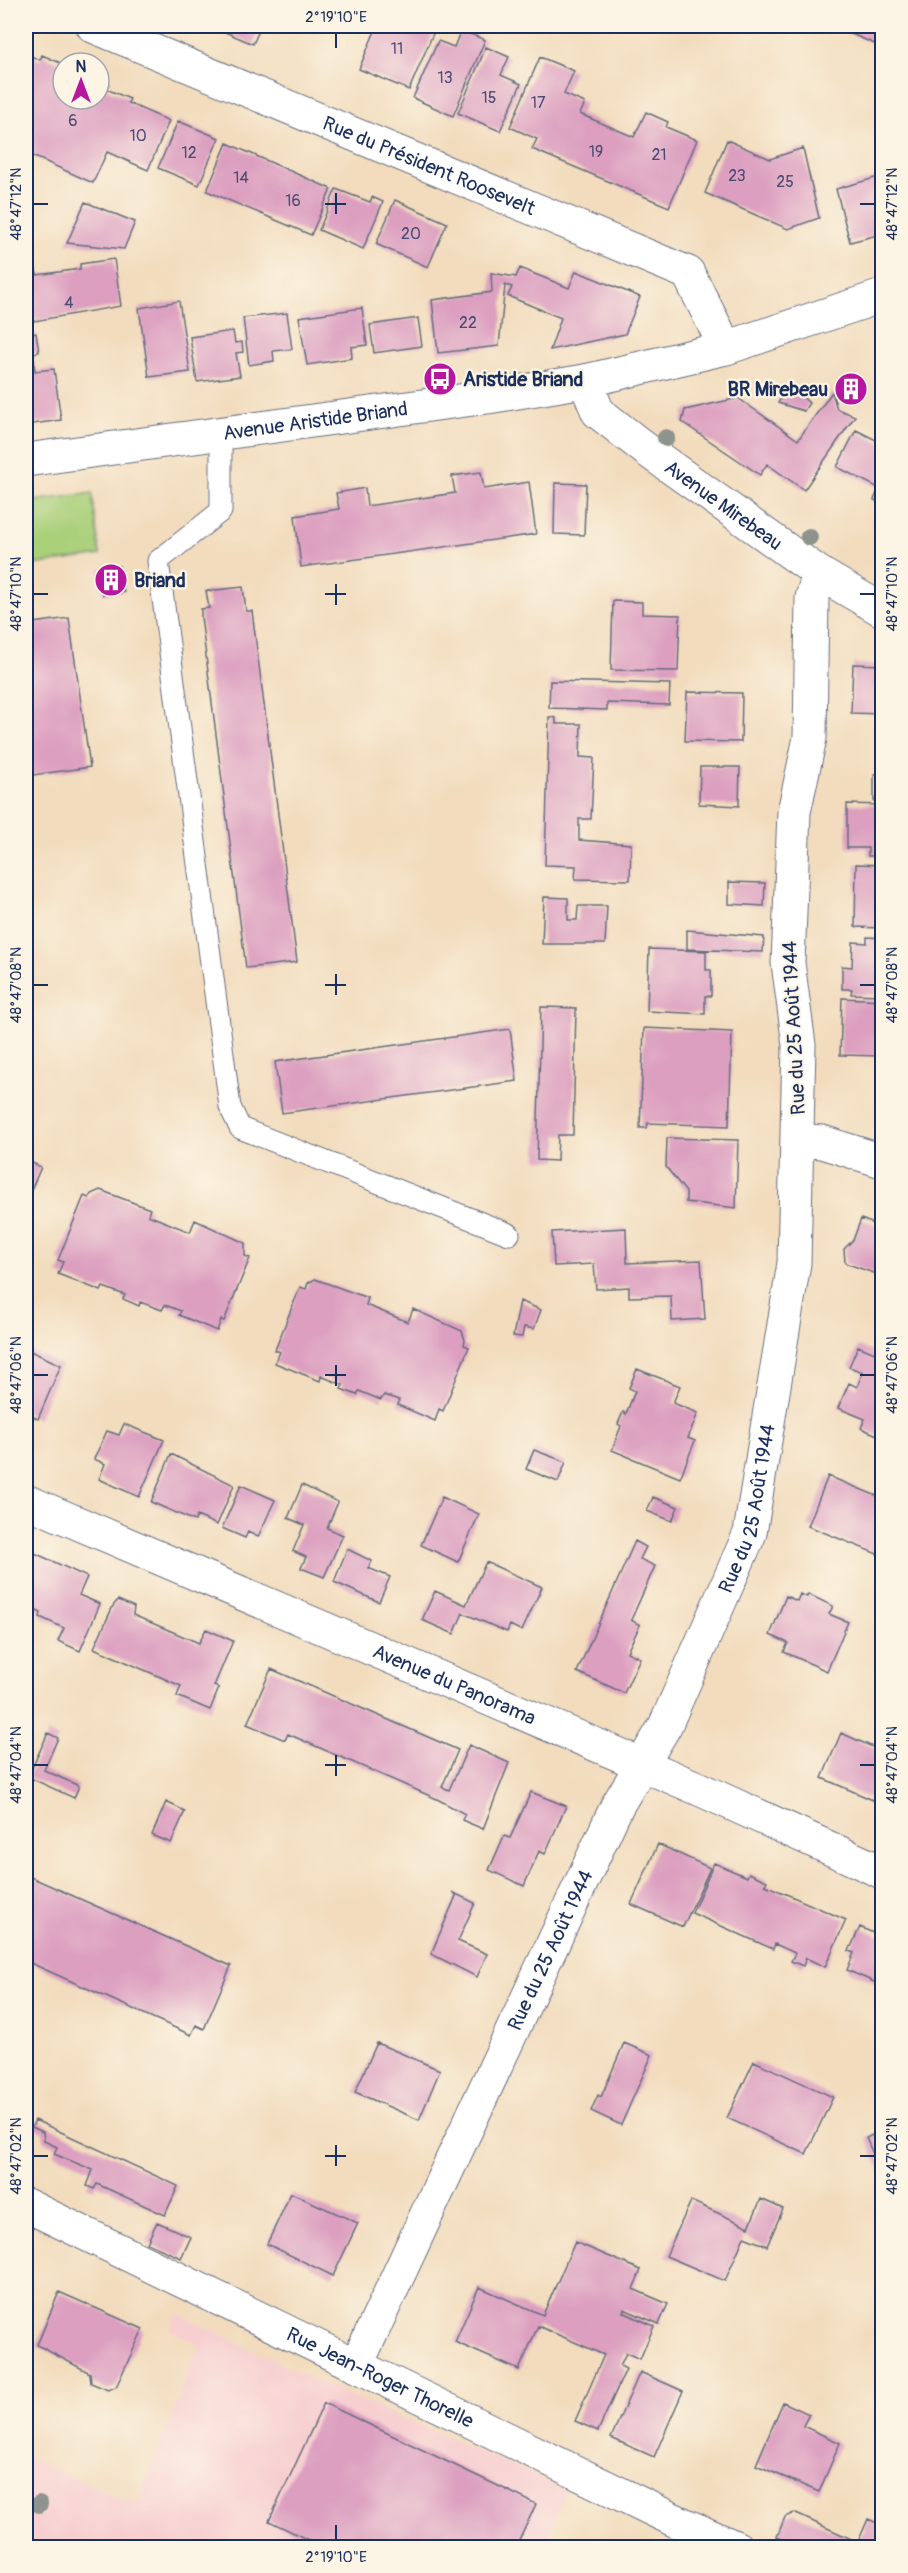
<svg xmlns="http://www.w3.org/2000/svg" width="908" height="2573" viewBox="0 0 908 2573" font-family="Pangolin,sans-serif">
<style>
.built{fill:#f7cfd1}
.green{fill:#a9cf79;stroke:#627f6c;stroke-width:1.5}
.building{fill:#dc9fc0}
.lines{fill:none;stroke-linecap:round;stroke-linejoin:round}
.service-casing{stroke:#666c7f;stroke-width:23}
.minor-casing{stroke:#666c7f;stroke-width:35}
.tertiary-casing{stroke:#666c7f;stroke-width:35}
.service{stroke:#fff;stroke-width:21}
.minor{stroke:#fff;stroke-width:33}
.tertiary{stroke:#fff;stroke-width:33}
.tree{fill:#8f938d}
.ticks{fill:none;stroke:#1b2f5e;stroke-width:2}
.labels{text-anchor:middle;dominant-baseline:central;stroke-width:4.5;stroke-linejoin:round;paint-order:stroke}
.number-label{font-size:16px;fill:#4b4b76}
.street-label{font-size:20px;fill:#1b2f5e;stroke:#fcf5e5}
.poi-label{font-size:20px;font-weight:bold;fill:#1b2f5e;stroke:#fcf5e5;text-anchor:start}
.neatline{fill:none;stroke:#1b2f5e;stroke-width:2}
.ticks-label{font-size:15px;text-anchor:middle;fill:#1b2f5e}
</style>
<rect width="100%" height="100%" fill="#fcf5e5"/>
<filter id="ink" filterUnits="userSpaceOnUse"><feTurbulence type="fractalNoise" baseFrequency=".0167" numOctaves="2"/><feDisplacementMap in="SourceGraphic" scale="12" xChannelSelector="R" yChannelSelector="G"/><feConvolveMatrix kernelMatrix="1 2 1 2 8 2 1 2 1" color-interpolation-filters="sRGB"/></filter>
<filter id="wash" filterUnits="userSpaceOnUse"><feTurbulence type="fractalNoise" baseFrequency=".008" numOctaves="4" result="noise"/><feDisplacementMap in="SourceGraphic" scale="24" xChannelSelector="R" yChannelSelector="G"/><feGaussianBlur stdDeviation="1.35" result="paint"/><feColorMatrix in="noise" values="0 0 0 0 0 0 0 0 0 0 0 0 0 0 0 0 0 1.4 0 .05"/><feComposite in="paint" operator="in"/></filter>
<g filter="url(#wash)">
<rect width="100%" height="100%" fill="#f2dcbd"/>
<!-- built -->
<path class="built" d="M177 2313 308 2377 566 2489 546 2547H26V2457L137 2505 199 2344 170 2330Z"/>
<!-- green -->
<path class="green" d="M92 493 100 555 26 566V502Z"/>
<g id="blocks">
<!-- building -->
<path class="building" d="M211 26H261L253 44Z
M377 26H427L435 29 409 90 359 69Z
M844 26H882V47L842 30Z
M461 30 485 40 453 116 413 98 438 41 454 47Z
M486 47 509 57 501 75 521 84 500 131 458 113Z
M26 54 40 60 42 55 63 64V99H99V79L109 84 106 89 130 99 128 103 169 121 148 170 107 152 93 183 26 153Z
M540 57 574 71 564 94 585 103 580 114 634 137 646 112 668 122 666 127 697 140 669 207 532 149 537 139 510 127Z
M178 121 219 138 199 185 158 168Z
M727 140 770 159 803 148 819 218 788 229 705 193Z
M227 143 331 189 311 235 207 191Z
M882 176V234L850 242 836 189Z
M336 189 370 202 372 197 383 202 363 249 319 230Z
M395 200 447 223 428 267 376 244Z
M85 202 135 222 124 249 67 243Z
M34 258 37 275 80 269V264L114 259 121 306 28 322 30 334 36 333 39 352 33 353 35 371 54 369 61 420 26 425V259Z
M520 268 569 288 576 271 640 297 625 334 550 350 561 318 508 296 512 287 505 285 499 346 438 353 432 300 492 292 491 273 516 277Z
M179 301 190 372 149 377 139 308Z
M362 308 367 345 351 347 352 358 307 365 299 317Z
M287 313 292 349 273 351 274 361 249 365 243 318Z
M418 318 422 346 374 353 370 325Z
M233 331 235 343 242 342 243 352 236 353 240 376 197 382 190 337Z
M857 377 863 394 845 400 839 383Z
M787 388 798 393 809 403 804 411 778 403Z
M832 392 837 409 855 416 804 490 767 464 760 475 682 422 685 410 738 398 798 440Z
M856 430 882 443V504L874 500 879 488 837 467Z
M481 472 484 489 529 482 536 534 301 567 295 516 339 509 336 493 365 488 367 506 455 493 452 476Z
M555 483 586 484 584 535 554 534Z
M119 566 124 592 103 595 100 569Z
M243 587 246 611H252L297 962 246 968 201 617V609L209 608 206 591Z
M613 601 642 602V614L680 615 678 671 611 670Z
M69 618 90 767 26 776V624Z
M853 664 882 665V714L851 713Z
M550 681 670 684 669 705 607 703V710L549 708Z
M687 692 742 693 741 742 685 741Z
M549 717 556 718V724H581L580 757 594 758 591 819H579V840L631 844 630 880 575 879 576 866 545 865Z
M700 767H740L739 806 699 804Z
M874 774H882V801H874Z
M847 804 882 805V856H868V848H847Z
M856 864 882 865V928L855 927Z
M729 882 765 883 764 906 729 904Z
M544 897 568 898V920H577L578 906H607L605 944H542Z
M687 930 764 937 763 952 687 949Z
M867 937 882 938V995L851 994 852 989H842V966L852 967 853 942 867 943Z
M649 949 706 951V970H711V996H705V1014L647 1011Z
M842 998 882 1000V1056L840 1055Z
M541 1007 576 1008 573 1135H558L557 1161 537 1160Z
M644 1028 732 1032 729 1126 648 1123 647 1128H640Z
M510 1029 517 1081 282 1113 275 1062Z
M667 1138 738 1140 736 1208 686 1202V1192L666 1167Z
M26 1160 41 1167 26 1202Z
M100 1190 150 1209 148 1215 190 1232 195 1220 245 1243V1256L250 1258 224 1321 221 1320 217 1331 179 1315 181 1311 165 1305 162 1310 140 1302 139 1306 123 1299 125 1295 103 1287 101 1291 58 1274 63 1262 58 1260 84 1196 89 1198 91 1194Z
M861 1219 882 1227V1276L845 1263 844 1249 853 1240Z
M626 1228 627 1263 701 1260 705 1319 672 1321 671 1296 629 1297V1287L596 1289 594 1264 554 1266 552 1232Z
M315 1279 368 1298 366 1305 408 1322 413 1309 462 1331 465 1340 464 1345 469 1347 443 1411 439 1409 435 1421 398 1405 399 1400 384 1395 381 1400 359 1391 357 1395 341 1389 343 1385 321 1376 320 1381 275 1363 280 1352 275 1350 300 1287 306 1289 308 1283Z
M520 1301 541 1310 534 1329 524 1327 522 1337 513 1336Z
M858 1346 882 1356V1437L861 1428 865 1419 838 1408 849 1383 857 1387 863 1372 849 1367Z
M26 1349 61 1365 38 1419 26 1413Z
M637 1369 680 1386 673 1403 698 1413 688 1438 695 1441 680 1478 612 1450 621 1426 618 1424 623 1412 626 1414 635 1391 629 1388Z
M124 1424 164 1440 139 1497 99 1479 105 1464 94 1459 107 1431 119 1435Z
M534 1450 566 1462 558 1482 526 1469Z
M171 1454 234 1485 217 1525 197 1516 195 1521 151 1502Z
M828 1476 882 1498V1556L808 1526Z
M241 1485 275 1500 258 1537 248 1532 245 1538 222 1528Z
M302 1485 338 1502 327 1528 343 1535 324 1577 301 1568 306 1557 293 1551 304 1525 288 1518Z
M442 1497 479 1514 458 1562 421 1545Z
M653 1497 678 1507 672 1521 647 1511Z
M635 1541 646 1547 640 1559 655 1566 631 1620 640 1625 627 1652 640 1658 624 1693 577 1672Z
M26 1549 87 1577 79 1595 100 1604 80 1651 58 1641 64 1628 40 1617 41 1613 26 1606Z
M347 1549 372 1561 368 1568 390 1577 379 1602 334 1582Z
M486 1562 542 1587 522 1631 510 1625 507 1632 463 1613 454 1634 422 1620 435 1591 466 1605Z
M800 1594 807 1597 808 1594 833 1606 829 1614 848 1622 827 1671 784 1652 788 1643 770 1635 786 1596 797 1601Z
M118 1600 134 1607 133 1615 199 1643 206 1629 233 1641 214 1686 219 1688 210 1710 177 1696 181 1686 94 1648 113 1606Z
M271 1669 458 1750 442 1787 449 1790 469 1745 509 1763 483 1829 462 1820 465 1814 437 1799 288 1734 285 1740 247 1724Z
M48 1733 58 1738 44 1770 79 1786 74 1798 28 1777Z
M841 1733 882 1751V1804L822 1778Z
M531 1792 566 1806 545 1854 539 1851 524 1886 489 1870 504 1836 510 1838Z
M166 1802 185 1811 171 1843 152 1835Z
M658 1844 710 1868 683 1927 631 1904Z
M714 1863 747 1877 749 1873 767 1881 765 1885 846 1920 825 1967 806 1958 803 1966 791 1961 795 1953 775 1944 773 1949 692 1913Z
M26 1875 231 1966 204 2029 196 2025 191 2035 26 1961Z
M454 1893 475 1903 458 1941 487 1954 477 1977 431 1954 456 1896Z
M860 1927 882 1937 881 1985 847 1970 854 1953 849 1951Z
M377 2043 440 2070 419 2120 355 2092Z
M624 2043 652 2055 621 2125 591 2111 598 2095 601 2097Z
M754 2061 833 2097 806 2154 727 2118Z
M35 2120 178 2186 165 2215 97 2184 94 2189 87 2186 93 2170 54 2154 57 2147 44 2141 43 2132 32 2127Z
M882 2130V2174L866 2138Z
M291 2193 358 2223 333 2276 267 2244Z
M761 2199 783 2209 767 2246 744 2237 725 2281 666 2256 691 2201 749 2227Z
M157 2222 191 2237 181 2258 147 2243Z
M575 2242 641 2270 633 2289 668 2304 659 2324 624 2309 623 2312 654 2326 640 2359 626 2353 620 2366 626 2369 598 2431 575 2421 604 2355 538 2326 519 2370 455 2342 479 2287 543 2315Z
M59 2292 143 2329 116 2387 108 2390 91 2383 90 2373 37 2345Z
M640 2372 683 2391 654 2457 611 2438Z
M783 2402 809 2414 803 2426 840 2443 819 2492 756 2465Z
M324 2403 536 2504 516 2547H323L269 2521Z
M794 2513 858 2542 868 2519 882 2525V2547H800L777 2537 785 2517Z"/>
</g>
</g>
<g filter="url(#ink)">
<use href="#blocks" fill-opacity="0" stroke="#666c7f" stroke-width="1.5"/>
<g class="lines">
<defs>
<path id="service" d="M221 433V511L158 561 230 1107 240 1128 509 1234"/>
<g id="minor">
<path id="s1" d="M93 26 688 273 726 348"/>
<path id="s2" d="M585 381 598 412 648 451 819 573 882 610"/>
<path d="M798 1140 822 1142 882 1161"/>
<path id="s3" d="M26 1501 697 1788 882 1872"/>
<path id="s4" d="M26 2205 672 2519 737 2548"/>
<path id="s5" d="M356 2366 617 1806 665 1726 750 1533 794 1263 799 1045 788 963 794 812 810 738 812 598 819 573"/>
</g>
<g id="tertiary">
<path id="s6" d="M26 460 488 397 585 381 726 348 882 296"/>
</g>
</defs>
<!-- service casing -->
<use href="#service" class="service-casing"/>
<!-- minor casing -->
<use href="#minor" class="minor-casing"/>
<!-- tertiary casing -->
<use href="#tertiary" class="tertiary-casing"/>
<!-- service -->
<use href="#service" class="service"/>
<!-- minor -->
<use href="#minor" class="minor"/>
<!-- tertiary -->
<use href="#tertiary" class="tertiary"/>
</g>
<!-- trees -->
<g class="tree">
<circle cx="666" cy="438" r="9"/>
<circle cx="809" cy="537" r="9"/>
<circle cx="39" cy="2504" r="9"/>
</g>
</g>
<!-- ticks -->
<path class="ticks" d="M336 33V48M336 193V214M33 204H48M325 204H346M860 204H875M336 584V605M33 594H48M325 594H346M860 594H875M336 974V995M33 985H48M325 985H346M860 985H875M336 1365V1386M33 1375H48M325 1375H346M860 1375H875M336 1755V1776M33 1765H48M325 1765H346M860 1765H875M336 2145V2166M33 2156H48M325 2156H346M860 2156H875M336 2525V2540"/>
<!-- icons -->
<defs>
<symbol id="bus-disc" viewBox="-11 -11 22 22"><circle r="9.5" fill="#b5179e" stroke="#fcf5e5"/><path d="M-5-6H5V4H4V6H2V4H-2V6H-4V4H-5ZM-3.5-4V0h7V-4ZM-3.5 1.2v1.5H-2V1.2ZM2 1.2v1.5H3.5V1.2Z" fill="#fff"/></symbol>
<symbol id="building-disc" viewBox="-11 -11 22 22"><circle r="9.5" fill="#b5179e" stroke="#fcf5e5"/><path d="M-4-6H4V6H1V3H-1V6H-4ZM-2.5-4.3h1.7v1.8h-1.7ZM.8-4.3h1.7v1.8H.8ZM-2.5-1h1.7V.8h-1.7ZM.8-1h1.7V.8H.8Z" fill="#fff"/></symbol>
</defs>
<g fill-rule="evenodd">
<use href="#bus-disc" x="421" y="360" width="38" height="38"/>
<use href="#building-disc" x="832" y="370" width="38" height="38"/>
<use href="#building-disc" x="92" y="561" width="38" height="38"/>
</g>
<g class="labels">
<!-- number labels -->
<g class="number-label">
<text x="397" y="49">11</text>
<text x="445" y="78">13</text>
<text x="489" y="98">15</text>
<text x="538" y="103">17</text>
<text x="73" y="121">6</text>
<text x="138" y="136">10</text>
<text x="596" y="152">19</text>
<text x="189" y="153">12</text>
<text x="659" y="155">21</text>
<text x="737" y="176">23</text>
<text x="241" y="178">14</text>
<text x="785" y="182">25</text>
<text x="293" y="201">16</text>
<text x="411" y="234">20</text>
<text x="69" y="303">4</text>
<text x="468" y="323">22</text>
</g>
<!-- street labels -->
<g class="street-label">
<text stroke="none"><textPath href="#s1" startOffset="364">Rue du Président Roosevelt</textPath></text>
<text stroke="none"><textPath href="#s6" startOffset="292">Avenue Aristide Briand</textPath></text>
<text stroke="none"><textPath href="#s2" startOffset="190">Avenue Mirebeau</textPath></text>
<text transform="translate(794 1028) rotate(-93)">Rue du 25 Août 1944</text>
<text stroke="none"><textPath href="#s5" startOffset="945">Rue du 25 Août 1944</textPath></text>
<text stroke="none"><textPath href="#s3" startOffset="466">Avenue du Panorama</textPath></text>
<text stroke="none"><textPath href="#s5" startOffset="459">Rue du 25 Août 1944</textPath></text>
<text stroke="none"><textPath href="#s4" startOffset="394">Rue Jean-Roger Thorelle</textPath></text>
</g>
<!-- poi labels -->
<g class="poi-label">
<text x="463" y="379">Aristide Briand</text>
<text x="828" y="389" text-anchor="end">BR Mirebeau</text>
<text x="134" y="580">Briand</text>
</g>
</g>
<!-- margin -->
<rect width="908" height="2573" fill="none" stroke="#fcf5e5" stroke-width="66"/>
<!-- north arrow -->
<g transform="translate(81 81)"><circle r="28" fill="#fcf5e5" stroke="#a2a6af" stroke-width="1.5"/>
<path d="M0-4.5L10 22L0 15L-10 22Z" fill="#b5179e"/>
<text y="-9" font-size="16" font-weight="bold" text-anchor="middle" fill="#1b2f5e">N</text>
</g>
<rect x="33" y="33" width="842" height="2507" class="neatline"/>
<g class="ticks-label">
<text x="336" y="22">2°19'10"E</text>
<text transform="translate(16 204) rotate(-90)" y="5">48°47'12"N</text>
<text transform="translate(892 204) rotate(-90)" y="5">48°47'12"N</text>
<text transform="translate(16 594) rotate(-90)" y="5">48°47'10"N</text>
<text transform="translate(892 594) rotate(-90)" y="5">48°47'10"N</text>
<text transform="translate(16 985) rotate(-90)" y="5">48°47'08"N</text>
<text transform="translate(892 985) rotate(-90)" y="5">48°47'08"N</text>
<text transform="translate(16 1375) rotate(-90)" y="5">48°47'06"N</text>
<text transform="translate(892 1375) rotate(-90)" y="5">48°47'06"N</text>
<text transform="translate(16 1765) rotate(-90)" y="5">48°47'04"N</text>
<text transform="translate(892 1765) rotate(-90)" y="5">48°47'04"N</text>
<text transform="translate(16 2156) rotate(-90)" y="5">48°47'02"N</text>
<text transform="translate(892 2156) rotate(-90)" y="5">48°47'02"N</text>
<text x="336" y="2562">2°19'10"E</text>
</g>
</svg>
